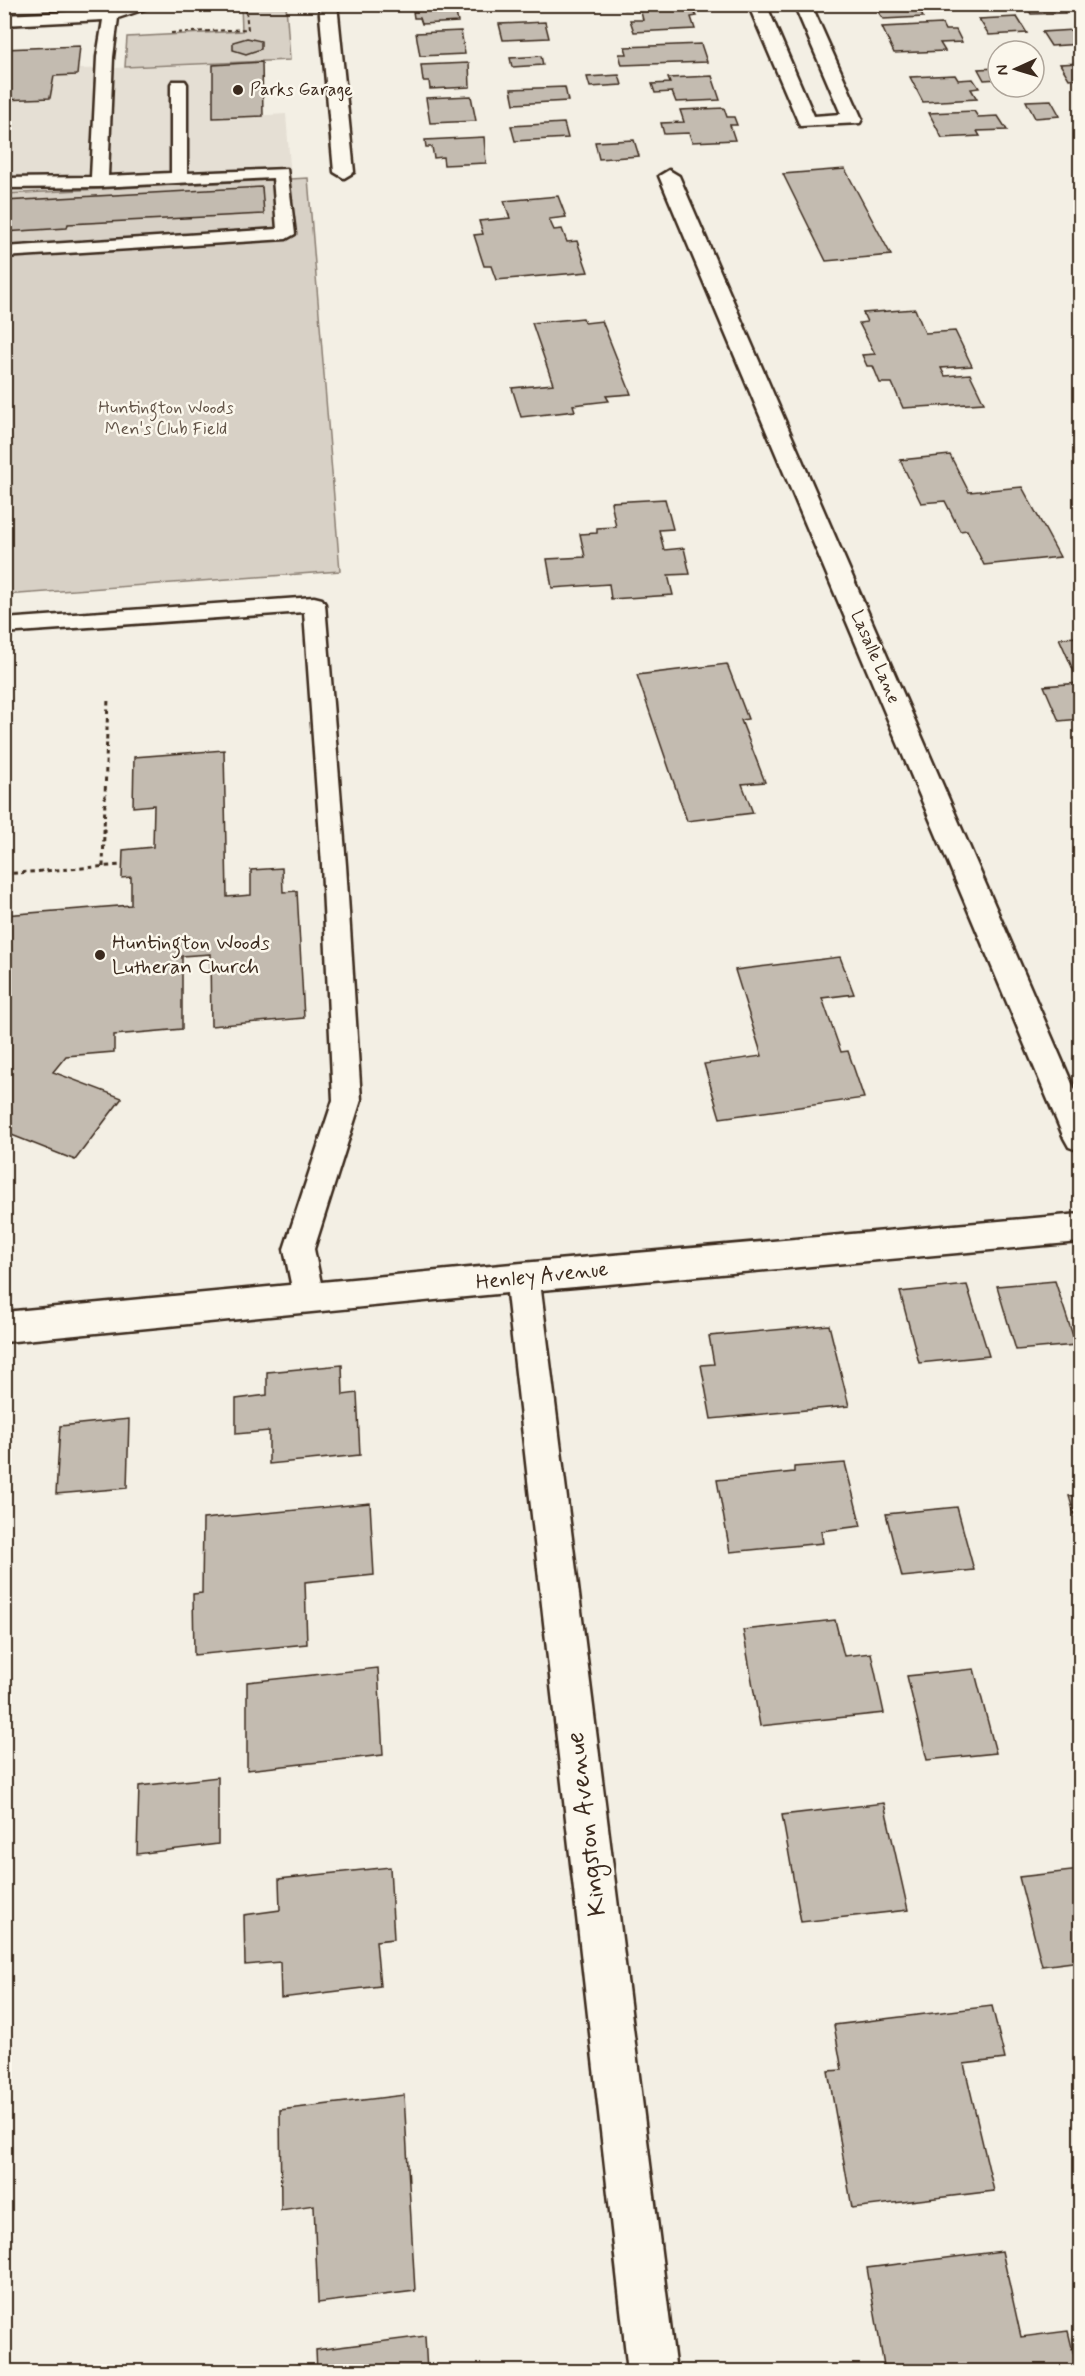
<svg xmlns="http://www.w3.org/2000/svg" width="1085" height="2376" viewBox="0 0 1085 2376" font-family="Mynerve,sans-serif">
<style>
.built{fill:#e5dfd4}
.green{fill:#d8d1c6;stroke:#8a7e72;stroke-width:1.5}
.building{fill:#c3bbb0;stroke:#3b2a1e;stroke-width:1.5}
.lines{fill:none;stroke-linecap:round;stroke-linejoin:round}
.service-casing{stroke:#3b2a1e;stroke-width:5}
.minor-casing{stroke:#3b2a1e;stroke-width:5}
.path-far1{stroke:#3b2a1e;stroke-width:2;stroke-dasharray:4 3;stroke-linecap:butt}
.path{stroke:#3b2a1e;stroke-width:3;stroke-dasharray:4.5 4;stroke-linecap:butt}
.service{fill:#fbf7ec;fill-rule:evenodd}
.minor{fill:#fbf7ec;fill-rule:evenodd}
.poi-dot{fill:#3b2a1e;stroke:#fbf7ec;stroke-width:2}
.labels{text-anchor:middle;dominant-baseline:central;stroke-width:5;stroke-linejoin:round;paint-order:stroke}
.far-poi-label{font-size:18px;fill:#3b2a1e;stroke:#fbf7ec;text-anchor:start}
.far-park-label{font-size:18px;fill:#625448;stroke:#fbf7ec}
.far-street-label{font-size:18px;fill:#3b2a1e;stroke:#fbf7ec}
.poi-label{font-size:21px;fill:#3b2a1e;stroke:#fbf7ec;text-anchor:start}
.street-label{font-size:21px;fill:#3b2a1e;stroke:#fbf7ec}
.near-street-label{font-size:26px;fill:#3b2a1e;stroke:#fbf7ec}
</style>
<rect width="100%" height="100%" fill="#f3efe4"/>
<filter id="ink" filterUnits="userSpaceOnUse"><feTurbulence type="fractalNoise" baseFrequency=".0167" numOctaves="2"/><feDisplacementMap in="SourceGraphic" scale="12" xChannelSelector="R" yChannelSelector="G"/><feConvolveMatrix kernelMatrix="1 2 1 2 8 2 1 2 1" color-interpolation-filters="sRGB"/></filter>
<g filter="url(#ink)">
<!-- built -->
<path class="built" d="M213 65V118L286 114 291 179 5 201 4 100 49 98 54 76 77 75 78 69Z"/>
<!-- green -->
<path class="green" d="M241 5H286L290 60 125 67 127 37 242 31Z
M308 178 340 571 5 595V194Z"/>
<!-- building -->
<path class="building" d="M412 4H457L455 8 458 22 422 24 420 18H414Z
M623 4H687L697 16 691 17 695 29 634 32 630 20H643L640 8 624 9Z
M873 4H937L939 8 919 9 923 17 883 19Z
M1025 4H1060L1065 13 1031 14Z
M1017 17 1027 33 989 35 979 19Z
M545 22 549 38 503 40 499 24Z
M942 24 945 30H956L962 42 940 43 945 51 894 53 882 27Z
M1073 30 1080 44 1051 46 1042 32Z
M461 31 465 54 420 56 416 33Z
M247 38 261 41V49L246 54 233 50V42Z
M701 44 707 62 622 65 619 54H627L625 47Z
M80 46 77 75 54 76 50 98 4 100V49Z
M541 56 543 65 512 67 510 58Z
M262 62 263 116 213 118V65Z
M469 63 470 87 430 89 429 81H423L421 65Z
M1080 63V78L1069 79 1060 64Z
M998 68V79L984 80 978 69Z
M619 75 622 85 590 87 587 77Z
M955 75 958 80 973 79 979 88 971 89 977 99 923 102 910 77Z
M712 76 720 100 676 102 672 92 655 93 652 84 670 83 668 78Z
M565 87 568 101 514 104 511 89Z
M471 96 476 121 430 123 426 98Z
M1051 100 1060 116 1035 118 1026 101Z
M724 108 727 117H734L737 125H730L735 140 692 142 689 133 664 134 661 123 684 122 680 110Z
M974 111 978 117 998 116 1007 130 977 131 980 136 942 138 929 113Z
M564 123 568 138 515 141 511 126Z
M484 137 486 163 444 165 443 157 434 158 432 147H426L425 140Z
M634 140 639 156 599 159 595 142Z
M845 169 891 255 826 261 783 174Z
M262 187 264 214 68 224 67 228 4 232V201Z
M558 196 566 217 549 219 554 230 562 229 567 242 577 241 588 272 496 280 491 266H484L474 235 483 234 479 221 510 218 504 201Z
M915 309 925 333 955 331 972 366 941 368 945 376 970 374 984 403 903 408 892 383H880L873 366H867L862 355 875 354 859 323 867 322 863 313Z
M583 318 585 323 602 321 631 394 606 396 609 401 573 405 575 411 521 417 512 388 553 384 532 323Z
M950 455 969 492 1022 487 1060 557 984 565 967 530 960 531 945 501 921 503 900 460Z
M665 499 673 529 659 530 664 550 684 548 690 574 668 575 673 595 611 599 609 584 552 588 547 559 585 557 580 534 597 533V528L616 527 611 502Z
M1080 637V719L1059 721 1044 686 1079 683 1059 638Z
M727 664 748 719 741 720 765 782 742 784 753 813 687 821 637 675Z
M224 750 227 897 251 895V870L282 868 283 892 297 891 304 1018 211 1026 210 954 182 956V1029L114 1035V1052L66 1056 53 1072 122 1098 75 1160 4 1132V915L131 905V877L122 878 123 850 153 847 154 805 133 807 134 757Z
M840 957 854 994 822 998 841 1052 848 1051 864 1098 720 1118 704 1064 762 1056 735 970Z
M1055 1281 1076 1345 1016 1350 997 1286Z
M967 1285 989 1356 919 1363 900 1292Z
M829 1325 849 1406 711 1419 701 1365 714 1364 709 1336Z
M342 1365 343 1395 357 1393 360 1455 269 1464V1431L236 1434V1399L267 1395V1372Z
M129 1419 127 1488 56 1494 60 1426Z
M845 1463 861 1526 821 1531 823 1543 730 1552 717 1480 794 1472V1467Z
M1080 1495V1534L1069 1496Z
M370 1503 374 1575 305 1582 307 1644 194 1655 193 1594 202 1593 203 1519Z
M957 1507 974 1570 902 1577 886 1514Z
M835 1620 844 1656 871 1653 884 1713 760 1726 743 1630Z
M378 1668 383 1755 247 1770V1682Z
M974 1669 996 1753 927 1760 907 1676Z
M218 1777V1844L137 1854 139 1786Z
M884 1803 908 1910 801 1922 782 1815Z
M390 1867 394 1939 376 1941 380 1986 281 1998 280 1962 245 1965 244 1915 280 1910 279 1879Z
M1080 1870V1961L1042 1966 1019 1877Z
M992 2006 1005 2059 964 2064 994 2191 852 2208 828 2071 842 2070 834 2025Z
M404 2095 415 2291 318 2303 314 2205 281 2210 280 2110Z
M1002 2251 1021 2337 1068 2331 1078 2372H885L867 2268Z
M425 2336 427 2372H317L316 2350Z"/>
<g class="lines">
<defs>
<path id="service" d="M134 4H160L118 18 113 57 108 176 171 173V84L173 81H185L187 84V173L287 169 295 234 286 239 4 257V247L277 229 273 178 99 187 4 188V178L91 177 97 57 103 20 4 25V15L111 10Z
M314 597 322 599 325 604 346 865 361 1100 314 1249 324 1298 320 1307 309 1311 298 1307 294 1298 284 1249 333 1100 322 865 304 612 4 633V619Z"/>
<path id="minor" d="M319 4H337L354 172 344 178 334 172Z
M748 4H766L814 116 841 114 794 4H811L862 119 860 123 800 126Z
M669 170 679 176 1080 1102V1151L1069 1147 1064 1138 659 176Z
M1080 1214V1242L541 1290 676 2372H628L507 1293 4 1342V1312L522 1263Z"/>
</defs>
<!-- service casing -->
<use href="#service" class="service-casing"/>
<!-- minor casing -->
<use href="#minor" class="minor-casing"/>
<!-- path-far1 -->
<path class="path-far1" d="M171 33 248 29 245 4"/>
<!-- path -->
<path class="path" d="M103 867 108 697
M4 874 122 865"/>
<!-- service -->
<use href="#service" class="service"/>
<!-- minor -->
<use href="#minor" class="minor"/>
</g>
</g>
<!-- markers -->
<g class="poi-dot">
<circle cx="238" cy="90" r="6"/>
<circle cx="100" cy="955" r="6"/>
</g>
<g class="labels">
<!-- far-poi labels -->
<g class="far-poi-label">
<text x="250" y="90">Parks Garage</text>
</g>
<!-- far-park labels -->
<g class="far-park-label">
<text x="166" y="408">Huntington Woods<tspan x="166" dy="21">Men's Club Field</tspan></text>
</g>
<!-- far-street labels -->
<g class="far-street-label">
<text transform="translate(875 657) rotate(67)">Lasalle Lane</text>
</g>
<!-- poi labels -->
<g class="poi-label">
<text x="112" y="943">Huntington Woods<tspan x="112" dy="24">Lutheran Church</tspan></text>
</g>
<!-- street labels -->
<g class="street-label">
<text transform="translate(542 1276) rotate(-6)">Henley Avenue</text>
</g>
<!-- near-street labels -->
<g class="near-street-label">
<text transform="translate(587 1824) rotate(-97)">Kingston Avenue</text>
</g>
</g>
<!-- margin -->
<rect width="1085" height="2376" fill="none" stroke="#fbf7ec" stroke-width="24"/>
<rect x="12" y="12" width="1061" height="2352" fill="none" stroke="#3b2a1e" stroke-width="2" filter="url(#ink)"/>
<!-- north arrow -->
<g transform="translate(1016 69) rotate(266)"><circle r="28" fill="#fbf7ec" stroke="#aea59a" stroke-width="1.5"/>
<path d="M0-4.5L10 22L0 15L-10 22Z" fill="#3b2a1e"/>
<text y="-9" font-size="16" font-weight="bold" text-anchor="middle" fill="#3b2a1e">N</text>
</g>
</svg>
